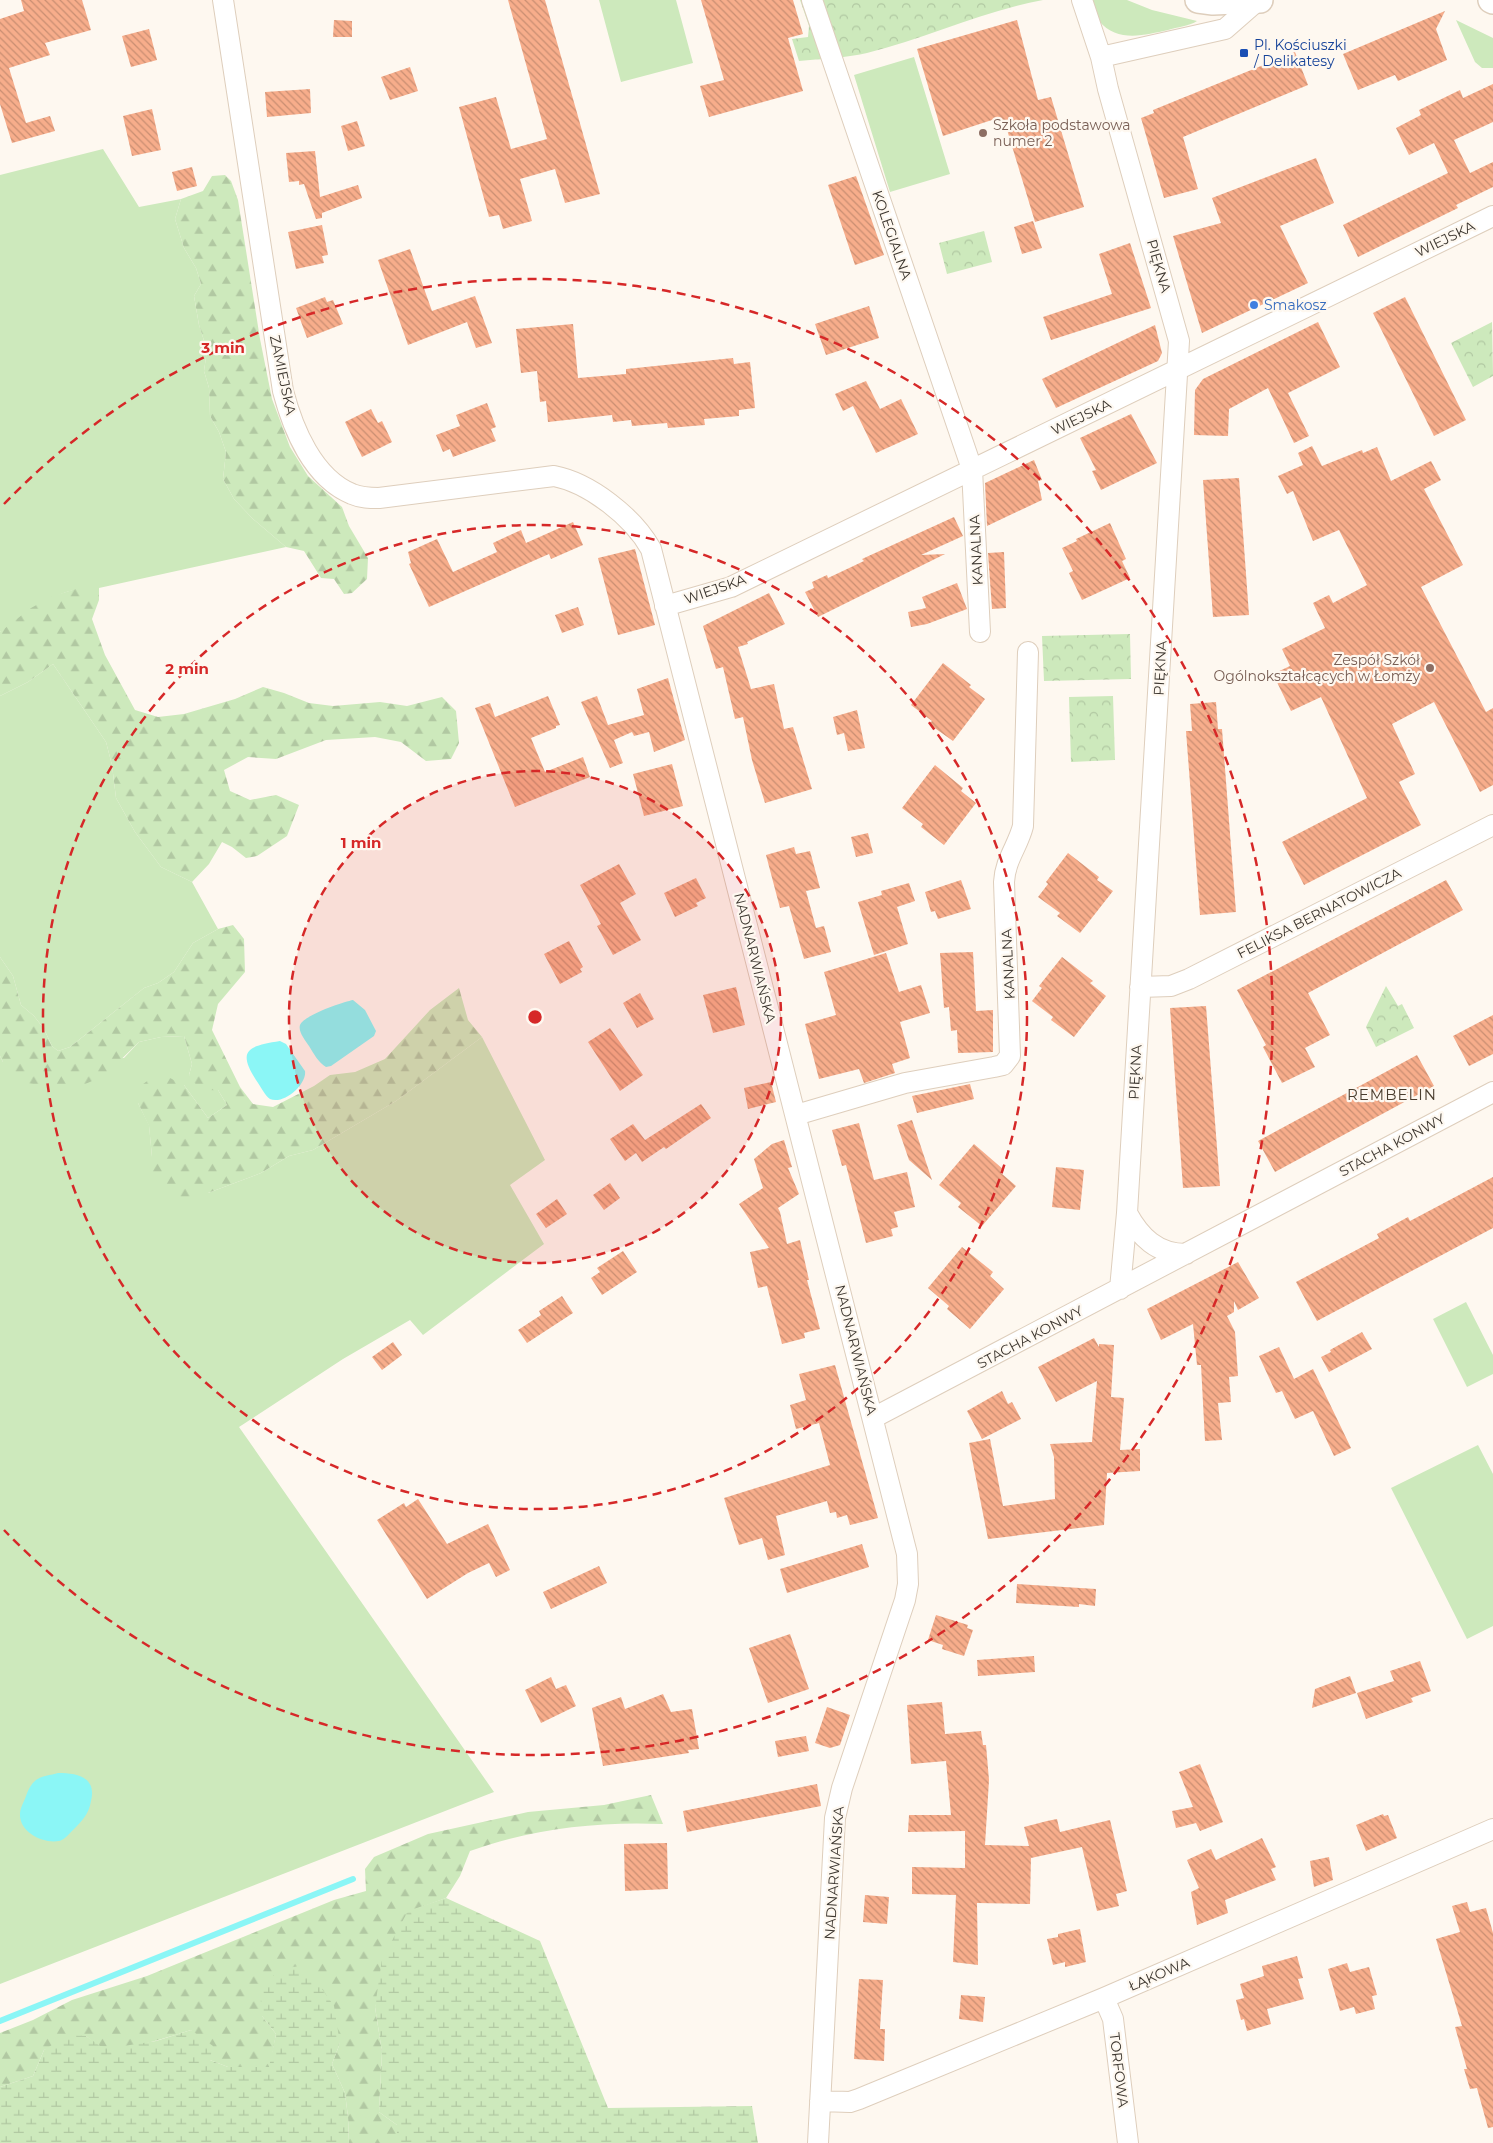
<svg xmlns="http://www.w3.org/2000/svg" width="1493" height="2143" viewBox="0 0 1493 2143" font-family="Montserrat,sans-serif">
<style>
.green{fill:#cde9bc}
.forest{fill:url(#forest-firs)}
.wetland{fill:url(#wetland-marsh)}
.park{fill:url(#park-crowns)}
.water{fill:#8bf6f6}
.lines{fill:none;stroke-linecap:round;stroke-linejoin:round}
.stream{stroke:#8bf6f6;stroke-width:6}
.building{fill:url(#building-back-hatch)}
.minor-casing{stroke:#decebc;stroke-width:22}
.major-casing{stroke:#decebc;stroke-width:28}
.minor{stroke:#fff;stroke-width:20}
.major{stroke:#fff;stroke-width:25}
.ring{fill:none;stroke:#d62828;stroke-width:2.5;stroke-dasharray:9 6}
.transit-dot{fill:#1a4fb4;stroke:#fef8f0;stroke-width:2}
.education-dot{fill:#8d6e63;stroke:#fef8f0;stroke-width:2}
.shop-dot{fill:#3f7fe0;stroke:#fef8f0;stroke-width:2}
.labels{text-anchor:middle;dominant-baseline:central;stroke-width:4.5;stroke-linejoin:round;paint-order:stroke}
.transit-label{font-size:14px;fill:#164399;stroke:#fef8f0;text-anchor:start}
.education-label{font-size:14px;fill:#785e54;stroke:#fef8f0;text-anchor:start}
.street-label{font-size:14px;fill:#3c362f;stroke:#fef8f0}
.shop-label{font-size:14px;fill:#366cbe;stroke:#fef8f0;text-anchor:start}
.neighbourhood-label{font-size:15px;letter-spacing:1px;fill:#4a3d2e;stroke:#fef8f0}
.centre{fill:#d62828;stroke:#fef8f0;stroke-width:2.5}
.ring-label{font-size:15px;text-anchor:middle;font-weight:bold;fill:#d62828;stroke:#fef8f0;stroke-width:4.5;stroke-linejoin:round;paint-order:stroke}
</style>
<defs>
<pattern id="forest-firs" width="22" height="20" patternUnits="userSpaceOnUse" patternTransform="scale(1.25)"><rect width="22" height="20" fill="#cde9bc"/><path d="M5 1l3.5 6h-7zM16 11l3.5 6h-7z" fill="#b1c8a2"/></pattern>
<pattern id="wetland-marsh" width="20" height="14" patternUnits="userSpaceOnUse" patternTransform="scale(1.25)"><rect width="20" height="14" fill="#cde9bc"/><path d="M1 5h8M5 5V1M11 12h8M15 12V8" fill="none" stroke="#b1c8a2"/></pattern>
<pattern id="park-crowns" width="20" height="18" patternUnits="userSpaceOnUse" patternTransform="scale(1.25)"><rect width="20" height="18" fill="#cde9bc"/><path d="M2 6a3 3 0 1 1 6 0M12 15a3 3 0 1 1 6 0" fill="none" stroke="#b1c8a2"/></pattern>
<pattern id="building-back-hatch" width="6" height="6" patternUnits="userSpaceOnUse" patternTransform="scale(1.25)"><rect width="6" height="6" fill="#f7ad8b"/><path d="M-1 5l2 2M0 0l6 6M5-1l2 2" fill="none" stroke="#c98e72"/></pattern>
</defs>
<rect width="100%" height="100%" fill="#fef8f0"/>
<!-- green -->
<path class="green" d="M599 0H676L693 63 621 82Z
M1090 0H1127L1152 10 1197 21C1190 26 1177 27 1168 30 1145 35 1117 43 1099 21 1095 16 1093 7 1090 0Z
M1456 20 1493 38V68H1482L1475 62Z
M914 57 950 174 890 192 854 75Z
M103 149 139 207 181 199 175 219 184 248 196 268 201 284 194 296 199 325 207 350 204 371 209 388 210 416 219 432 226 452 223 479 234 499 253 519 286 547 99 588C50 586 38 613 0 632V175Z
M53 664 106 742 112 765 116 798 135 832 161 867 192 882 218 929 193 943 174 972 158 983 144 988 70 1047 58 1051 52 1046 44 1029 34 1016 21 1005 13 976 0 957V696L28 682Z
M184 1036 192 1064 189 1075 218 1090 227 1105 208 1118 184 1085 138 1103 149 1125 152 1157 208 1193 261 1173 289 1156 313 1150 396 1101 482 1037 545 1160 510 1185 544 1244 423 1335 410 1320 343 1359 239 1427 494 1792 0 1984V1056L3 1062 124 1058 139 1042 161 1037Z
M1466 1302 1493 1355V1374L1467 1387 1433 1319Z
M1478 1445 1493 1474V1626L1467 1639 1391 1488Z"/>
<!-- forest -->
<path class="forest" d="M225 175 231 181 238 200 260 339 272 399 290 447 308 476 342 507 349 526 368 558 367 579 352 593 344 594 334 579 321 578 304 551 286 547 253 519 234 499 223 479 226 452 219 432 210 416 209 388 204 371 207 350 199 325 194 296 201 284 196 268 184 248 175 219 181 199 203 191 212 176Z
M82 587 99 588V600L92 619 105 655 135 710 158 717 184 714 235 699 263 687 284 693 309 703 333 706 380 702 407 706 442 697 456 711 459 743 451 759 426 761 401 742 375 737 326 740 276 759 248 757 224 770 230 791 250 800 276 795 299 805 287 836 257 856 246 858 232 847 222 842 209 864 192 882 161 867 135 832 116 798 112 765 106 742 53 664 28 682 0 696V632L31 608 53 596Z
M233 925 244 939 245 972 218 1004 212 1030 240 1087 253 1104 273 1107 314 1086 330 1075 355 1072 385 1059 430 1010 459 988 468 1020 482 1037 396 1101 313 1150 289 1156 261 1173 208 1193 179 1201 153 1184 146 1168 152 1157 149 1126 138 1103V1088L151 1078 168 1077 184 1085 208 1118 227 1105 218 1090C204 1091 196 1088 189 1075L192 1064 184 1036 161 1037 139 1042 104 1076 71 1090 27 1083 3 1062 0 1056V957L13 976 21 1005 34 1016 44 1029 52 1046 58 1051 70 1047 144 988 158 983 174 972 193 943 218 929Z
M651 1795 663 1824C598 1821 530 1829 470 1851L460 1876 446 1898 408 1912 375 2007 382 2052 379 2112 397 2125V2143H349L348 2117 345 2093 332 2064 340 2043 262 2016 276 2034 270 2067H228L210 2060 191 2030C165 2038 129 2051 102 2047 96 2046 90 2039 86 2036L44 2050 33 2076 0 2087V2033L33 2020 72 2000 147 1976 334 1900 366 1891 365 1869 374 1857 428 1834 528 1812 604 1805Z"/>
<!-- wetland -->
<path class="wetland" d="M446 1898 540 1941 608 2108 752 2106 758 2143H397V2125L379 2112 382 2052 375 2007 382 1959 408 1911Z
M300 1966 317 1982 334 2006 340 2043 332 2064 345 2093 348 2117 349 2143H0V2087L33 2076 44 2050 68 2035 86 2036 100 2046 117 2047 156 2041 191 2030 213 2046 210 2060 228 2067H269L276 2034 262 2016 260 1991 279 1969Z"/>
<!-- park -->
<path class="park" d="M800 0H1043C983 11 927 38 867 53 845 58 821 59 799 61L792 39 808 37 809 26Z
M984 231 992 262 947 274 939 243Z
M1492 322 1493 376 1473 387 1451 343Z
M1130 634 1131 679 1044 681 1042 636Z
M1113 696 1115 760 1071 762 1069 697Z
M1386 986 1398 1006 1402 1004 1414 1028 1376 1047 1366 1027Z"/>
<!-- water -->
<path class="water" d="M353 1000 365 1010 376 1031 374 1036 331 1066 326 1067C318 1062 314 1054 309 1046 305 1040 298 1032 300 1025 304 1015 343 1002 353 1000Z
M280 1041 286 1044 305 1071C307 1084 284 1105 270 1099 265 1096 260 1085 256 1080 236 1049 250 1046 280 1041Z
M58 1773C77 1773 97 1777 91 1801 89 1814 82 1821 73 1830 69 1834 64 1840 59 1841 43 1844 19 1832 20 1814 20 1808 24 1802 26 1796 28 1790 31 1784 36 1780 41 1776 51 1775 58 1773Z"/>
<g class="lines">
<!-- stream -->
<path class="stream" d="M0 2021 353 1879"/>
</g>
<!-- building -->
<path class="building" d="M21 0H82L91 30 45 43 50 55 9 68 26 123 50 116 55 131 12 143 0 104V19L24 11Z
M508 0H545L600 194 565 203 555 169 520 179 532 221 503 229 499 215 489 217 459 107 496 97 511 149 547 139Z
M701 0H793L803 34 788 38 803 91 709 117 700 86 724 80Z
M1445 11 1436 29 1447 60 1398 81 1395 75 1358 90 1343 54Z
M334 20 352 21V37H333Z
M1017 20 1038 100 1051 97 1084 207 1035 222 1005 123 997 126 995 119 943 136 917 49Z
M149 29 157 60 131 67 122 36Z
M1295 52 1308 85 1183 137 1198 189 1164 198 1141 118 1154 113 1153 110Z
M410 67 418 91 390 100 381 77Z
M1493 84V122L1454 140 1470 173 1493 162V187L1456 205 1458 208 1358 257 1343 225 1448 173 1434 143 1409 155 1396 128 1421 115 1419 110 1460 90 1463 98Z
M310 89 311 113 267 117 265 92Z
M152 109 161 150 132 156 123 116Z
M357 121 365 146 348 151 341 126Z
M315 151 320 197 358 185 362 198 322 213V218L316 219 304 184 299 185V181L289 182 286 153Z
M1316 158 1334 203 1280 226 1308 283 1202 333 1173 236 1221 223 1212 198Z
M192 167 197 186 177 191 172 172Z
M856 176 884 255 855 265 828 185Z
M1033 221 1042 248 1022 254 1014 227Z
M322 225 328 255 322 256 324 263 296 269 288 232Z
M1130 243 1151 308 1051 340 1043 317 1112 294 1099 254Z
M410 249 432 311 475 296 492 343 476 348 467 322 408 345 378 260Z
M325 297 327 302 333 300 343 324 307 338 296 308Z
M1405 297 1466 420 1434 436 1373 313Z
M869 306 879 338 826 355 815 324Z
M1318 322 1340 367 1288 393 1309 436 1294 443 1268 388 1229 409 1228 436 1194 435 1195 390 1203 379Z
M573 324 578 378 626 374V369L733 358 734 364 750 362 755 408 739 410V416L704 419 705 425 668 428 667 423 632 426 631 420 613 422 612 415 548 422 546 401 540 402 537 371 521 373 516 329Z
M1155 325 1162 353 1158 361 1056 408 1042 379Z
M866 381 880 409 901 399 918 434 876 453 853 406 843 411 835 394Z
M487 403 496 427 491 429 496 441 453 457 450 449 443 452 436 435 460 426 456 415Z
M371 409 378 423 382 421 392 442 362 457 345 422Z
M1131 414 1157 463 1101 490 1092 471 1096 470 1080 438Z
M1312 446 1322 466 1362 450 1363 453 1377 447 1391 481 1431 461 1441 480 1424 489 1463 565 1421 587 1486 712 1493 708V785L1480 792 1434 702 1392 724 1415 774 1399 782 1421 825 1304 885 1282 842 1367 798 1321 697 1291 711 1273 674 1290 666 1282 649 1325 628 1313 603 1329 595 1333 603 1367 585 1339 530 1313 541 1293 491 1287 494 1278 476 1303 465 1298 453Z
M1034 460 1042 480 1038 481 1042 500 987 526 985 483Z
M1239 478 1249 615 1213 617 1203 480Z
M954 517 963 536 921 555 945 554 818 617 805 592 814 588 812 582 827 575 828 578 864 561 862 559Z
M573 522 583 545 551 559 549 554 429 607 409 564 411 563 408 552 437 539 453 572 497 552 493 543 521 530 526 543Z
M1110 523 1126 559 1122 561 1130 578 1082 600 1069 573 1073 571 1062 548 1077 541 1076 539Z
M635 549 655 625 618 635 598 558Z
M1004 552 1006 608 992 609 988 553Z
M957 583 967 609 927 624 911 627 908 612 926 608 922 597Z
M769 593 785 624 747 642 748 644 738 647 751 689 774 684 784 729 793 727 812 789 765 803 752 760 743 717 735 719 723 667 716 669 703 626Z
M578 607 584 625 562 633 555 615Z
M943 663 971 685 969 687 985 699 953 741 929 724 932 721 911 705Z
M668 678 685 740 654 752 649 732 634 736 632 732 614 740 623 763 610 768 581 702 597 696 608 725 644 715 637 689Z
M548 696 560 725 556 726V728L531 738 545 772 583 757 590 777 515 807 475 708 490 703 495 717Z
M1216 702 1218 729H1222L1236 912 1200 915 1186 731H1192L1190 704Z
M857 710 865 748 848 751 844 733 837 735 833 717Z
M672 764 683 806 644 816 633 774Z
M935 765 963 788 961 791 976 803 944 845 921 827 923 824 902 808Z
M868 833 873 853 856 857 851 837Z
M794 847 796 854 810 851 820 888 806 891 816 928 824 926 831 952 804 959 789 906 780 908 766 855Z
M1068 853 1099 877 1097 880 1113 891 1080 933 1057 916 1060 913 1038 897 1048 884 1046 882Z
M619 864 636 894 620 903 641 940 613 955 597 926 601 924 580 885Z
M696 878 706 898 696 903 698 906 675 917 664 893Z
M961 880 971 909 938 919 935 911 931 912 925 892Z
M1446 880 1463 910 1308 993 1330 1035 1305 1048 1315 1067 1282 1083 1263 1047 1266 1045 1237 990Z
M909 883 915 901 897 907 908 944 874 955 858 902 882 895 881 891Z
M569 941 583 967 580 969 582 972 560 984 544 954Z
M973 952 976 1011 993 1010V1052L958 1053 957 1030 951 1031 949 1007 944 1008 940 953Z
M886 953 899 992 921 985 930 1013 900 1022 910 1058 892 1064 895 1073 864 1083 859 1069 819 1079 805 1024 836 1015 824 972Z
M1062 957 1093 981 1090 983 1106 996 1074 1037 1051 1020 1053 1017 1032 1001 1042 988 1039 986Z
M736 987 745 1025 713 1033 703 995Z
M640 993 654 1019 637 1028 623 1003Z
M1206 1006 1220 1186 1183 1188 1170 1008Z
M1493 1015V1054L1469 1066 1453 1036Z
M610 1028 643 1075 620 1091 588 1042Z
M1417 1055 1434 1086 1275 1172 1258 1141Z
M771 1082 776 1102 748 1109 744 1088Z
M970 1084 974 1099 917 1113 912 1096Z
M701 1104 711 1118 666 1149 664 1147 642 1162 636 1153 625 1161 610 1139 633 1124 645 1140Z
M912 1120 932 1180 909 1160 897 1125Z
M859 1123 874 1180 907 1172 915 1207 894 1212 898 1227 891 1229 893 1236 866 1243 846 1165 842 1166 832 1130Z
M784 1140 792 1167 788 1168 799 1194 778 1208 780 1212 787 1244 800 1240 809 1280H807L820 1329 804 1333 805 1338 782 1344 767 1286 758 1288 750 1252 769 1248 739 1204 763 1188 754 1159 772 1144Z
M974 1144 1004 1170 1001 1173 1016 1186 982 1226 958 1207 961 1203 939 1185Z
M1056 1167 1084 1170 1080 1210 1052 1207Z
M1493 1177V1228L1317 1321 1296 1282 1379 1238 1377 1234 1408 1217 1410 1221Z
M610 1183 620 1198 604 1210 593 1195Z
M557 1199 567 1214 546 1228 536 1214Z
M962 1247 993 1272 990 1276 1004 1289 970 1329 947 1309 949 1306 928 1288Z
M623 1251 637 1272 602 1295 591 1278 600 1272 597 1268Z
M1238 1262 1259 1298 1238 1310 1234 1301V1312L1227 1316 1235 1332 1238 1376 1229 1377 1231 1402 1218 1403 1222 1440 1205 1441 1201 1365H1197L1193 1324 1161 1340 1147 1309Z
M562 1296 573 1313 527 1343 518 1330 541 1315 539 1311Z
M1362 1332 1372 1349 1329 1372 1321 1357 1331 1352 1330 1350Z
M1094 1338 1099 1347V1344L1114 1345 1111 1397 1124 1398 1120 1450 1140 1449V1471L1107 1473 1104 1525 988 1539 969 1443 990 1439 1003 1506 1055 1499 1054 1457 1050 1444 1092 1442 1097 1381 1056 1402 1038 1367Z
M393 1342 402 1355 382 1370 372 1357Z
M1279 1347 1294 1379 1313 1369 1351 1448 1334 1456 1313 1411 1295 1419 1282 1391 1276 1393 1259 1356Z
M835 1365 878 1518 850 1525 847 1515 837 1518 836 1512 830 1513 827 1501 776 1516 785 1555 768 1560 762 1538 739 1545 724 1498 830 1465 819 1423 796 1429 790 1405 806 1400 799 1374Z
M1002 1391 1008 1404 1012 1402 1021 1419 982 1439 967 1411Z
M418 1499 447 1544 488 1524 510 1570 496 1577 489 1563 468 1573 427 1599 377 1520 404 1503 406 1507Z
M862 1544 869 1567 787 1593 780 1569Z
M599 1566 607 1583 551 1609 543 1592Z
M1017 1584 1096 1589 1095 1606 1079 1604V1607L1016 1603Z
M936 1615 968 1625 967 1628 973 1630 964 1656 942 1649 943 1645 928 1640Z
M790 1634 809 1689 768 1703 749 1648Z
M1034 1656 1035 1672 978 1676 977 1660Z
M1420 1661 1431 1691 1411 1698 1413 1702 1366 1719 1357 1693 1394 1681 1390 1671Z
M1350 1676 1356 1693 1312 1708 1315 1689Z
M551 1677 556 1689 566 1685 576 1706 541 1723 525 1690Z
M663 1694 671 1712 692 1709 699 1749 688 1750 689 1753 603 1766 592 1708 621 1697 625 1709Z
M942 1702 945 1734 981 1731 983 1745H986L989 1780 985 1845 1029 1846 1024 1827 1047 1821 1057 1819 1060 1832 1110 1820 1127 1891 1116 1894 1119 1906 1097 1911 1082 1847 1031 1858V1856L1030 1904 977 1903 978 1965 953 1962 956 1895 912 1894V1867L965 1868V1831L908 1832 909 1815H951L946 1761 911 1764 908 1720 907 1705Z
M827 1707 850 1715 840 1745 830 1748 815 1743Z
M806 1736 809 1751 778 1757 775 1741Z
M1200 1764 1223 1822 1200 1831 1196 1823 1176 1828 1172 1811 1193 1807 1179 1772Z
M817 1784 821 1806 687 1832 683 1811Z
M1383 1814 1384 1816 1388 1815 1397 1838 1366 1851 1356 1825Z
M1262 1838 1276 1867 1271 1869 1276 1880 1225 1900 1228 1913 1197 1925 1191 1892 1199 1888 1187 1860 1211 1849 1216 1860Z
M667 1843 668 1889 625 1891 624 1844Z
M1329 1857 1333 1880 1314 1887 1310 1861Z
M865 1895 889 1897 887 1924 863 1922Z
M1467 1902 1470 1912 1486 1908 1493 1933V2127L1488 2128 1477 2088 1470 2089 1464 2069H1467L1455 2027 1462 2026 1436 1939 1460 1932 1452 1906Z
M1080 1929 1086 1962 1065 1967V1962L1053 1965 1047 1939 1058 1937V1934Z
M1297 1956 1303 1978 1298 1979 1304 1999 1267 2009 1271 2024 1247 2031 1244 2019 1241 2020 1236 2000 1244 1998 1240 1984 1264 1976 1262 1966Z
M1347 1963 1350 1972 1369 1967 1377 1995 1372 1996 1375 2009 1356 2014 1354 2007 1340 2011 1328 1969Z
M859 1979 883 1980 880 2029H885L884 2061 854 2059Z
M961 1995 985 1997 983 2022 959 2019Z"/>
<g class="lines">
<defs>
<path id="minor" d="M223 0 283 391C293 429 313 478 352 494 361 498 370 498 379 498L554 476C590 483 633 517 651 549L907 1554 908 1584 905 1600 842 1788 835 1818 818 2143
M812 0 972 469 980 632
M1082 0 1101 57 1108 89 1179 341 1127 1213 1120 1289
M1101 57 1225 29 1257 1
M665 606 731 587 1493 216
M1140 987 1171 986 1189 979 1493 825
M796 1115 905 1083 994 1067 1003 1065 1010 1056 1004 882C1005 860 1018 846 1023 826L1028 652
M1127 1213C1140 1237 1157 1254 1186 1254
M873 1418 1493 1092
M1104 1998 1113 2019 1128 2143
M820 2101 850 2102 859 2099 1104 1998 1493 1829"/>
<path id="major" d="M1198 0 1213 2 1260 0
M1491 0 1493 1"/>
</defs>
<!-- minor casing -->
<use href="#minor" class="minor-casing"/>
<!-- major casing -->
<use href="#major" class="major-casing"/>
<!-- minor -->
<use href="#minor" class="minor"/>
<!-- major -->
<use href="#major" class="major"/>
</g>
<!-- distance rings -->
<circle cx="535" cy="1017" r="246" fill="#d62828" fill-opacity=".12"/>
<g class="ring">
<circle cx="535" cy="1017" r="246"/>
<circle cx="535" cy="1017" r="492"/>
<path d="M4 504A738 738 0 1 1 4 1530"/>
</g>
<!-- markers -->
<rect class="transit-dot" x="1239" y="48" width="10" height="10" rx="2.5"/>
<g class="education-dot">
<circle cx="983" cy="133" r="5"/>
<circle cx="1430" cy="668" r="5"/>
</g>
<circle class="shop-dot" cx="1254" cy="305" r="5"/>
<g class="labels">
<!-- transit labels -->
<g class="transit-label">
<text x="1254" y="45">Pl. Kościuszki<tspan x="1254" dy="16">/ Delikatesy</tspan></text>
</g>
<!-- education labels -->
<g class="education-label">
<text x="993" y="125">Szkoła podstawowa<tspan x="993" dy="16">numer 2</tspan></text>
<text x="1420" y="660" text-anchor="end">Zespół Szkół<tspan x="1420" dy="16">Ogólnokształcących w Łomży</tspan></text>
</g>
<!-- street labels -->
<g class="street-label">
<text transform="translate(892 235) rotate(71)">KOLEGIALNA</text>
<text transform="translate(1445 239) rotate(-26)">WIEJSKA</text>
<text transform="translate(1159 266) rotate(74)">PIĘKNA</text>
<text transform="translate(283 375) rotate(78)">ZAMIEJSKA</text>
<text transform="translate(1081 417) rotate(-26)">WIEJSKA</text>
<text transform="translate(976 550) rotate(-93)">KANALNA</text>
<text transform="translate(715 589) rotate(-19)">WIEJSKA</text>
<text transform="translate(1160 668) rotate(-87)">PIĘKNA</text>
<text transform="translate(1319 913) rotate(-27)">FELIKSA BERNATOWICZA</text>
<text transform="translate(755 958) rotate(76)">NADNARWIAŃSKA</text>
<text transform="translate(1008 964) rotate(-93)">KANALNA</text>
<text transform="translate(1135 1072) rotate(-87)">PIĘKNA</text>
<text transform="translate(1392 1145) rotate(-28)">STACHA KONWY</text>
<text transform="translate(1030 1337) rotate(-28)">STACHA KONWY</text>
<text transform="translate(856 1350) rotate(76)">NADNARWIAŃSKA</text>
<text transform="translate(834 1873) rotate(-86)">NADNARWIAŃSKA</text>
<text transform="translate(1159 1974) rotate(-23)">ŁĄKOWA</text>
<text transform="translate(1119 2070) rotate(83)">TORFOWA</text>
</g>
<!-- shop labels -->
<g class="shop-label">
<text x="1264" y="305">Smakosz</text>
</g>
<!-- neighbourhood labels -->
<g class="neighbourhood-label">
<text x="1392" y="1094">REMBELIN</text>
</g>
</g>
<circle cx="535" cy="1017" r="8" class="centre"/>
<g class="ring-label">
<text x="223" y="353">3 min</text>
<text x="187" y="674">2 min</text>
<text x="361" y="848">1 min</text>
</g>
</svg>
